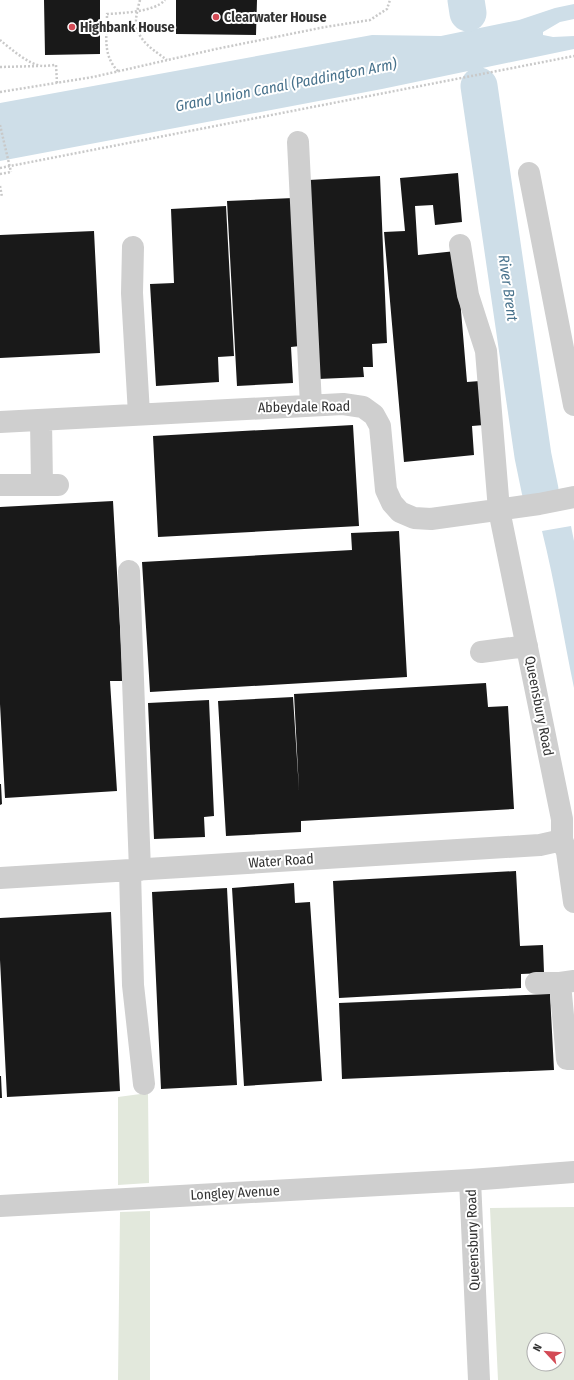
<svg xmlns="http://www.w3.org/2000/svg" width="574" height="1380" viewBox="0 0 574 1380" font-family="'Fira Sans Condensed',sans-serif">
<style>
.green{fill:#e2e8dc;fill-rule:evenodd}
.water{fill:#cedee8}
.lines{fill:none;stroke-linecap:round;stroke-linejoin:round}
.river{stroke:#cedee8;stroke-width:37}
.building{fill:#191919}
.path{stroke:#c9c9c9;stroke-width:2.5;stroke-dasharray:2 2;stroke-linecap:butt}
.minor{stroke:#cfcfcf;stroke-width:22}
.path-bridge{stroke:#c9c9c9;stroke-width:2.5;stroke-dasharray:2 2;stroke-linecap:butt}
.poi-dot{fill:#d34a55;stroke:#fff;stroke-width:1.5}
.labels{text-anchor:middle;dominant-baseline:central;stroke-width:4;stroke-linejoin:round;paint-order:stroke}
.poi-label{font-size:14px;font-weight:bold;fill:#323232;stroke:#fff;text-anchor:start}
.street-label{font-size:14px;fill:#323232;stroke:#fff}
.water-label{font-size:15px;font-style:italic;fill:#48728c;stroke:#fff}
</style>
<rect width="100%" height="100%" fill="#fff"/>
<!-- green -->
<path class="green" d="M148 1093 149 1183 118 1185V1097Z
M574 1207V1380H498L490 1208ZM534 1340H558V1364H534Z
M150 1211V1380H118L120 1212Z"/>
<!-- water -->
<path class="water" d="M574 4V19L560 22 543 32V35L553 37 574 36V49L382 89 0 161V103L372 35 441 36 519 20 555 8Z
M571 526 574 541V688C563 635 555 583 542 531Z"/>
<g class="lines">
<!-- river -->
<path class="river" d="M466 0 468 13
M479 86 533 456 540 490"/>
</g>
<!-- building -->
<path class="building" d="M44 0H100V54L45 55Z
M176 0H257L256 35 176 34Z
M458 173 462 222 435 225 433 205 415 206 418 255 456 251 467 382 480 381 484 425 472 426 474 455 404 462 384 232 405 231 400 178Z
M380 176 387 343 372 344 373 367H363L364 377 318 379 309 180Z
M293 198 300 346 291 347 293 383 237 386 227 201Z
M226 206 234 356 218 357 219 382 156 386 150 284 174 283 171 209Z
M94 231 100 353 0 358V235Z
M353 425 359 526 158 537 153 436Z
M113 501 123 681H110L117 791 5 798 0 704V507Z
M399 531 407 677 150 692 142 562 352 550 351 533Z
M486 683 488 707 508 706 514 809 301 821V832L226 836 218 701 293 697 299 790 294 694Z
M209 700 214 816 204 817 205 837 154 839 148 703Z
M0 784H1L2 804 0 805Z
M516 871 520 946 543 945 544 973 521 974V988L339 998 333 881Z
M294 883 295 903 310 902 322 1081 244 1086 232 888Z
M227 888 237 1085 161 1089 152 892Z
M111 912 120 1091 7 1097 0 960V918Z
M550 994 554 1070 342 1079 339 1003Z
M0 1076H1L2 1098H0Z"/>
<g class="lines">
<!-- path -->
<path class="path" d="M140 0C138 7 136 15 136 22 136 40 155 51 167 60
M0 40C11 49 29 65 43 66 47 66 52 65 56 65L57 83
M0 67 39 66
M118 71C102 55 107 35 107 14 123 13 154 12 165 0
M0 92 93 77 216 49 325 27 370 20 387 9 390 0
M0 168 574 56
M0 174 11 172
M0 186 2 197"/>
<!-- minor -->
<path class="minor" d="M298 142 311 405
M529 173 574 405
M460 245 468 295 486 351 499 510 562 819V840L567 852 574 902
M133 247 132 293 139 414
M41 420 42 485
M0 422 343 404 363 407 374 415 380 426 386 490 392 503 400 512 414 518 431 519 539 504 574 497
M0 485H58
M129 571 140 870
M481 652 527 646
M130 871 133 985 144 1084
M0 878 540 845 562 840
M536 983H560L574 981
M560 983 567 1059H574
M470 1180 479 1380
M0 1206 470 1180 574 1172"/>
<!-- path-bridge -->
<path class="path-bridge" d="M0 125 11 172"/>
</g>
<!-- markers -->
<g class="poi-dot">
<circle cx="216" cy="17" r="4"/>
<circle cx="72" cy="27" r="4"/>
</g>
<g class="labels">
<!-- poi labels -->
<g class="poi-label">
<text x="224" y="17">Clearwater House</text>
<text x="80" y="27">Highbank House</text>
</g>
<!-- street labels -->
<g class="street-label">
<text transform="translate(304 407) rotate(-1)">Abbeydale Road</text>
<text transform="translate(539 706) rotate(79)">Queensbury Road</text>
<text transform="translate(281 861) rotate(-4)">Water Road</text>
<text transform="translate(235 1193) rotate(-3)">Longley Avenue</text>
<text transform="translate(473 1240) rotate(-92)">Queensbury Road</text>
</g>
<!-- water labels -->
<g class="water-label">
<text transform="translate(286 85) rotate(-11)">Grand Union Canal (Paddington Arm)</text>
<text transform="translate(508 288) rotate(82)">River Brent</text>
</g>
</g>
<!-- north arrow -->
<g transform="translate(546 1352) rotate(296)"><circle r="19" fill="#ffffff" stroke="#adadad"/>
<path d="M0-3L7 15L0 10L-7 15Z" fill="#d34a55"/>
<text y="-6" font-size="11" font-weight="bold" text-anchor="middle" fill="#323232">N</text>
</g>
</svg>
